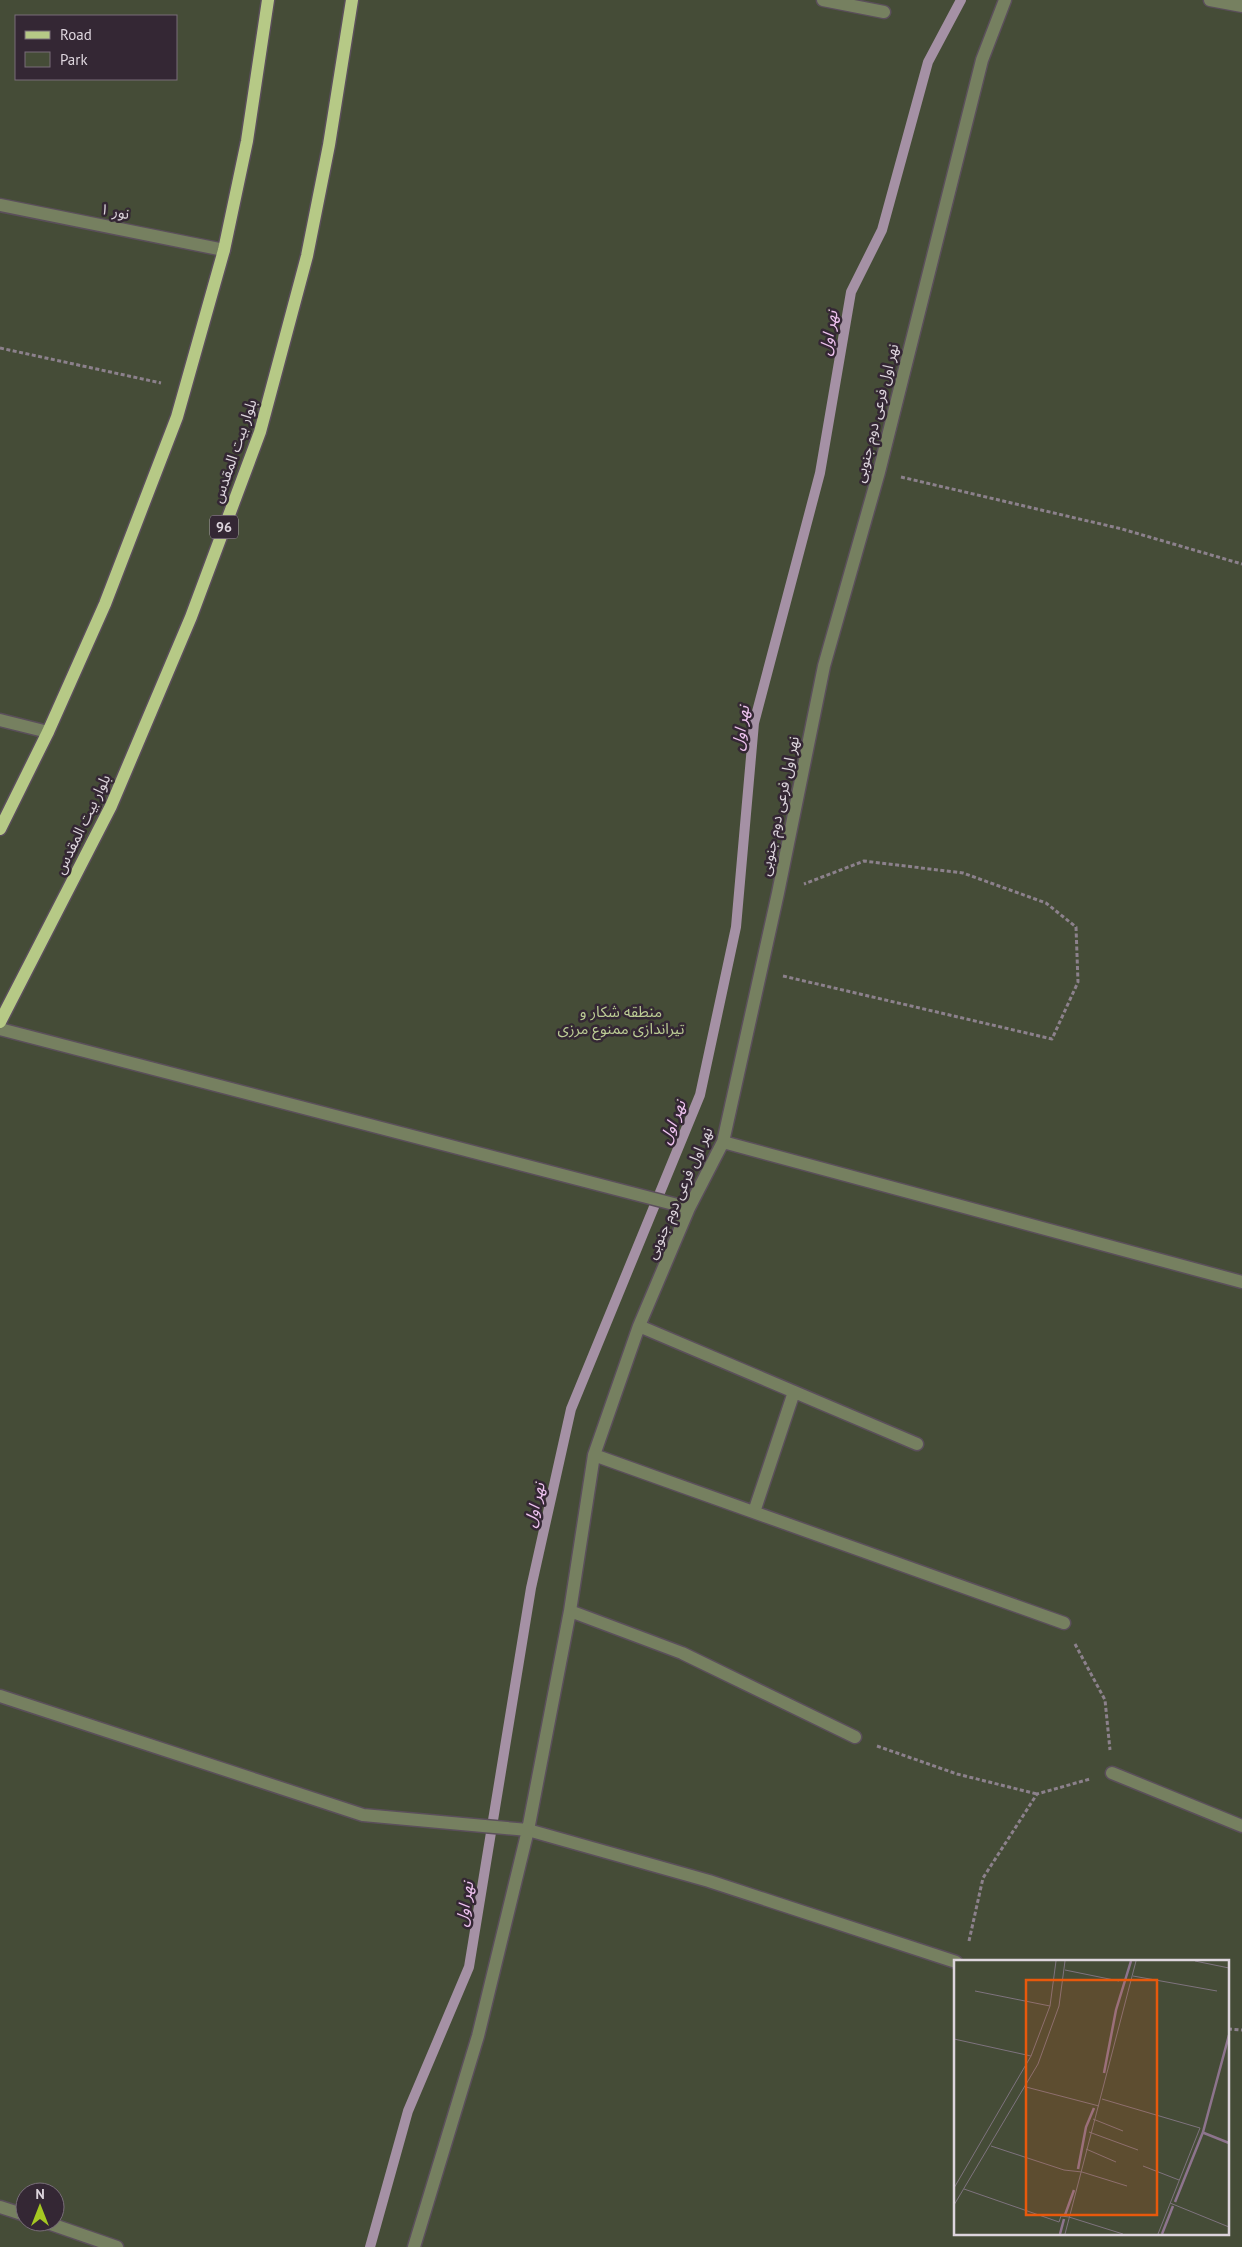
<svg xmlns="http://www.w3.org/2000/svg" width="1242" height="2247" viewBox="0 0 1242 2247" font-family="'PT Sans','Noto Sans Arabic',sans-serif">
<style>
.green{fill:#454c37;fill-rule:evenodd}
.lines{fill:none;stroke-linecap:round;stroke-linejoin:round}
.stream{stroke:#a591a5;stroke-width:10}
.minor-casing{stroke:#5b4f5b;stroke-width:15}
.major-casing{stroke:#5b4f5b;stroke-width:15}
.path{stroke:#8c818c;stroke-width:3;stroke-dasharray:4 2.5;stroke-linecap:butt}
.minor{stroke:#768060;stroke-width:12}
.major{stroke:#b6c986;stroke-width:12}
.labels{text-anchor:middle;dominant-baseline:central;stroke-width:5;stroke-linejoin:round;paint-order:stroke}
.shield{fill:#342734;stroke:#aaa1aa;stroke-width:1}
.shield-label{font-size:14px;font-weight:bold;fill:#ddd5dd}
.street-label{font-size:15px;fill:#ddd5dd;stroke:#342734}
.park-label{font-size:15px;fill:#bccd95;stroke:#342734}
.water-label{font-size:16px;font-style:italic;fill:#efc3f0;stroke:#342734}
.inset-river{fill:none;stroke:#8d748d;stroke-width:2.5}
.inset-road{fill:none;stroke:#7e737e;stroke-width:1}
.view{fill:#e8590c;fill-opacity:0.15;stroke:#e8590c;stroke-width:2.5}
.inset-edge{fill:none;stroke:#ddd5dd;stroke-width:2.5}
</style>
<rect width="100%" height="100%" fill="#3e313e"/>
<!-- green -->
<path class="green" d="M0 0H1242V2247H0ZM16 16H176V79H16ZM956 1961H1228V2233H956ZM25 2192H55V2222H25Z"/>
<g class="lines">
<!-- stream -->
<path class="stream" d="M370 2247 408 2111 469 1967 531 1588 571 1409 700 1095 736 927 754 723 820 473 851 292 882 230 928 62 961 0"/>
<defs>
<path id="minor" d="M823 0 884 12
M1210 0 1242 6
M0 205 224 250
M0 720 48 732
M0 1029 689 1208
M723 1142 1242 1282
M639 1326 917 1444
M594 1455 1064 1623
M754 1512 794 1392
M570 1611 682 1653 855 1737
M0 1696 363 1815 528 1830 709 1881 956 1962
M1112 1773 1242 1826
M0 2207 25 2215
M45 2222 117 2247
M414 2247 478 2036 528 1830 570 1611 594 1455 639 1326 689 1208 723 1142 778 893 824 666 879 472 982 60 1005 0"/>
<path id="major" d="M0 829 48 732 105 604 177 417 224 250 247 141 268 0
M0 1022 111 806 191 617 260 432 307 256 329 145 352 0"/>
</defs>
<!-- minor casing -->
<use href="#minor" class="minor-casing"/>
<!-- major casing -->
<use href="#major" class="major-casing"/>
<!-- path -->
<path class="path" d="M0 348 161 383
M901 477 1122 529 1242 564
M783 976 1052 1039 1078 982 1076 927 1046 903 963 873 864 861 804 884
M1075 1644 1105 1700 1110 1750
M877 1746 957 1774 1037 1794
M969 1941 983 1878 1037 1794 1090 1779
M1228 2029 1242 2030"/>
<!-- minor -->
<use href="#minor" class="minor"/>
<!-- major -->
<use href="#major" class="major"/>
</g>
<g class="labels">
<!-- shield labels -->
<rect class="shield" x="210" y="515.5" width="28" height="23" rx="4"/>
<g class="shield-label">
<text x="224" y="527">96</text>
</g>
<!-- street labels -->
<g class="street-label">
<text transform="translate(115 211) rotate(11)">نور ۱</text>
<text transform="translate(876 413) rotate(-76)">نهر اول فرعی دوم جنوبی</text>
<text transform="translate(234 451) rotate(-71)">بلوار بیت المقدس</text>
<text transform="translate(779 806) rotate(-78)">نهر اول فرعی دوم جنوبی</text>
<text transform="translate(82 824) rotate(-64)">بلوار بیت المقدس</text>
<text transform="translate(679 1193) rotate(-66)">نهر اول فرعی دوم جنوبی</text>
</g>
<!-- park labels -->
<g class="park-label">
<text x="621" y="1011">منطقه شکار و<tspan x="621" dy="17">تیراندازی ممنوع مرزی</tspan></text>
</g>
<!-- water labels -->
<g class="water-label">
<text transform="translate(828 333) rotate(-80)">نهر اول</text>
<text transform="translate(740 728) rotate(-81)">نهر اول</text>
<text transform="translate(672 1122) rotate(-68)">نهر اول</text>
<text transform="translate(534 1505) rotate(-77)">نهر اول</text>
<text transform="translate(464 1904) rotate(-81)">نهر اول</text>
</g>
</g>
<!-- overview -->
<g transform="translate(954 1960)">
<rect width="275" height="275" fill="#3e313e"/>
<path d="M0 1H275V274H0Z" fill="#454c37"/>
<path class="inset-river" d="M150 113 162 50 177 1M250 173 275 183M124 209 132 167 140 148M221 242 249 172 275 75M111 255 120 230M106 274 110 259M208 274 219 246"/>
<path class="inset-road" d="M241 1 275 8M111 10 165 21M179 16 263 31M21 31 96 46M0 79 77 96M72 127 145 146M148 139 246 168 204 274M139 159 169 171M135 172 184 190M37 186 110 210 128 212 173 226M132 189 162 202M189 206 225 220M0 228 77 96 96 46 102 1M10 229 105 262 107 256 115 257 169 274M216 243 275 267M0 245 84 104 105 46 111 1M111 274 182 1"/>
<path class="view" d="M72 20H203V255H72Z"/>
<rect width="275" height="275" class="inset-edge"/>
</g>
<!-- legend -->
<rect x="15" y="15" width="162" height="65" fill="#342734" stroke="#786d78"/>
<rect x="25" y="31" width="25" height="8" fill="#b6c986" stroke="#786d78"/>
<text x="60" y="40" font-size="15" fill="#ddd5dd">Road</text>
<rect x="25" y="52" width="25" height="15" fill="#454c37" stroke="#786d78"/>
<text x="60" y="65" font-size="15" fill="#ddd5dd">Park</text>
<!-- north arrow -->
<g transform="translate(40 2207)"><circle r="24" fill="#342734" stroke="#786d78"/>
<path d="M0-4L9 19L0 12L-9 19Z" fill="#a5c822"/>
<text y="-8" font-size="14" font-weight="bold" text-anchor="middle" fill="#ddd5dd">N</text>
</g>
</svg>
